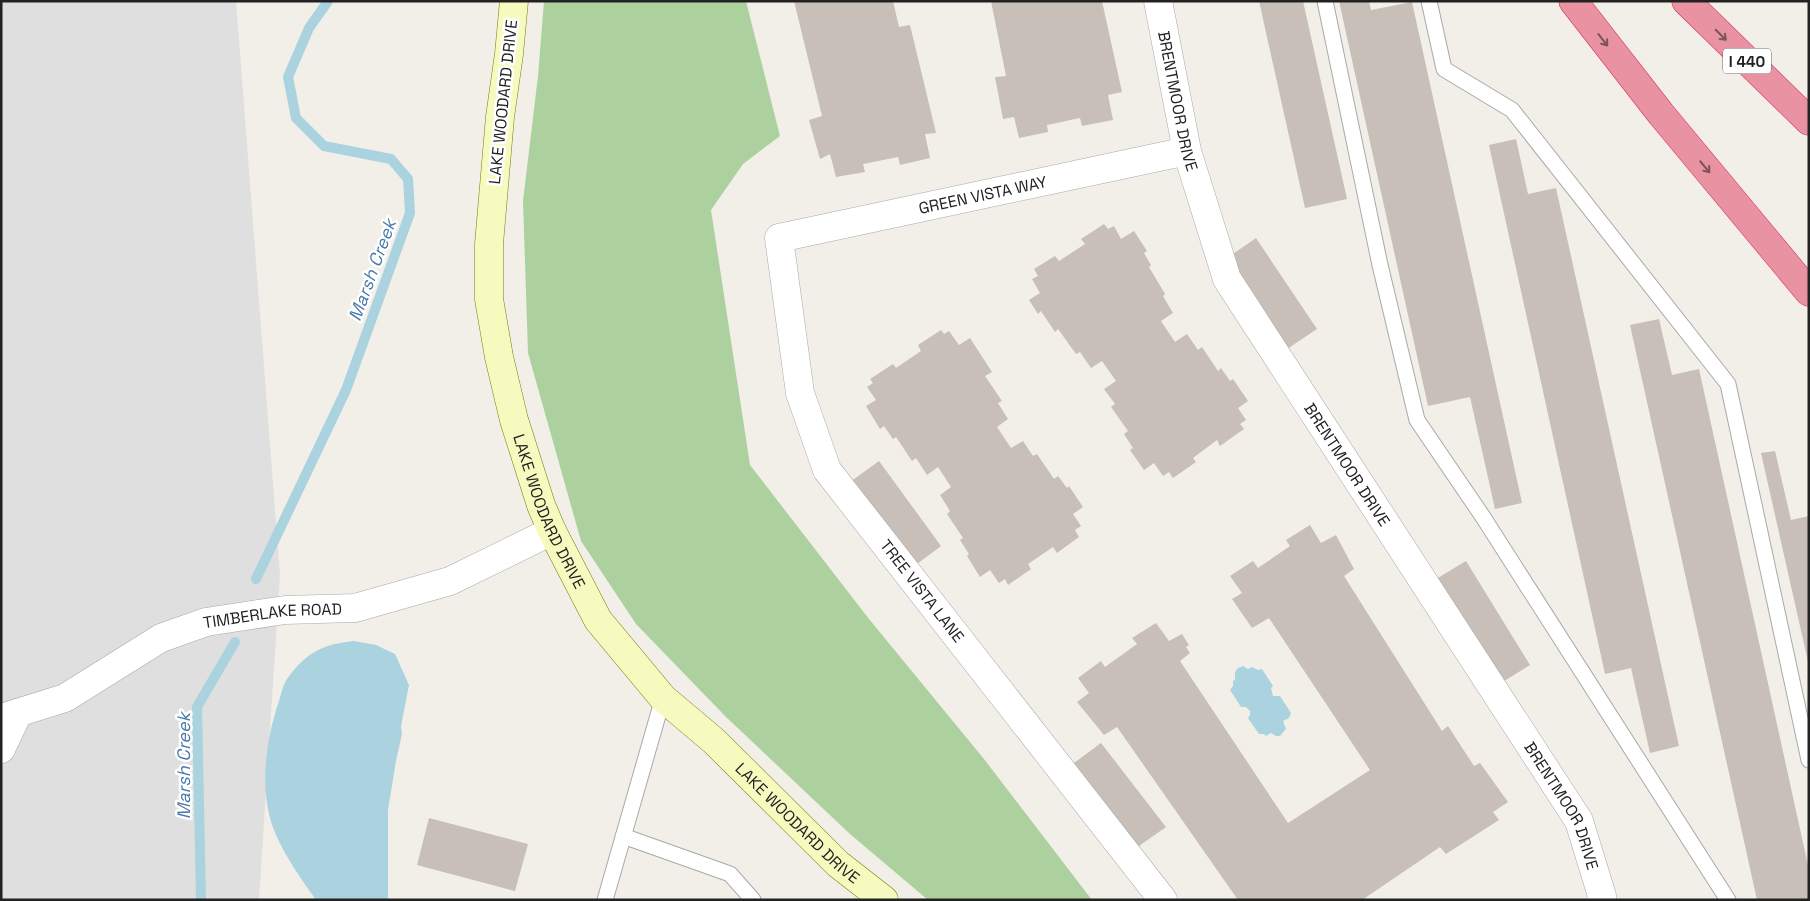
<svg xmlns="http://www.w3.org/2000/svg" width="1810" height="901" viewBox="0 0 1810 901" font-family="'Space Grotesk',sans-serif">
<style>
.residential{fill:#e0dfdf}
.forest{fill:#add19e}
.water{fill:#aad3df}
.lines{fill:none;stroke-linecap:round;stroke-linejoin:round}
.stream{stroke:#aad3df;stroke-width:10}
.building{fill:#c7bfb8}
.lane-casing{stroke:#a9a9a9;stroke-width:17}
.street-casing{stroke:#a9a9a9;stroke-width:29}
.secondary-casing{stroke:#707d05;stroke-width:29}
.highway-casing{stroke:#dc2a67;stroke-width:29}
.lane{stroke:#fff;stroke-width:15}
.street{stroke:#fff;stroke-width:28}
.secondary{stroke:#f7fabf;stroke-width:28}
.highway{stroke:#e892a2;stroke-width:28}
.oneway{stroke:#7b545c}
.labels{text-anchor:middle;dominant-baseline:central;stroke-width:5;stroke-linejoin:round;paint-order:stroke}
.shield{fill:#fff;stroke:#646464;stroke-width:1}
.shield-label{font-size:15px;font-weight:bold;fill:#222}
.street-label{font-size:16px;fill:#222;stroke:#fff}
.water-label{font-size:18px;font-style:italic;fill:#4a7aab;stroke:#fff}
</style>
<rect width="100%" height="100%" fill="#f2efe9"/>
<!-- residential -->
<path class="residential" d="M1 1H236L280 575 259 900H1Z"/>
<!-- forest -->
<path class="forest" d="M544 1H746L780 136 743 164 711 210 750 465 869 619 984 759 1092 900H928L850 834 726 717 636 624 581 541 528 353 523 201 538 76Z"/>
<!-- water -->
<path class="water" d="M354 641 376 645 395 654 409 685 401 726 402 734 396 761 388 810V900H316C302 880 286 858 276 835 258 794 265 742 279 701 281 694 283 685 287 679 306 653 322 644 354 641Z
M1243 666 1248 669 1252 667 1258 670 1262 669 1273 686 1271 688 1273 696H1280L1291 713 1289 718 1283 721 1286 729 1280 736H1276L1271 733 1266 736 1264 734H1259L1248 718 1250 715V711L1246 707H1241L1230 690 1233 686V681L1235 679V672L1238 668Z"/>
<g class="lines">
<!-- stream -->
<path class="stream" d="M256 579 346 390 410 213 408 179 391 159 324 146 296 118 288 77 309 28 328 1
M201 900 197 707 235 642"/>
</g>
<!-- building -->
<path class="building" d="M794 1H893L899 27 910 25 936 133 925 134 930 158 900 165 898 157 863 164 865 172 836 177 830 154 820 159 809 120 822 116Z
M991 1H1102L1122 92 1108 95 1113 120 1082 126 1080 118 1047 125 1048 132 1019 138 1014 117 1003 119 995 77 1006 76Z
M1259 1H1303L1347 199 1305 208Z
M1339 1H1369L1371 10 1412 2 1522 503 1495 509 1470 397 1428 406Z
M1516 139 1528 194 1556 188 1679 746 1650 753 1631 668 1605 674 1489 145Z
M1104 224 1108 229 1114 226 1121 239 1134 231 1147 251 1144 253 1151 265 1149 267 1165 294 1163 296 1173 313 1161 321 1175 342 1187 334 1198 350 1202 347 1218 371 1221 368 1230 381 1233 379 1248 401 1238 408 1246 420 1240 424 1244 429 1220 446 1217 440 1193 458 1196 462 1173 478 1169 472 1163 476 1154 463 1144 470 1130 450 1133 448 1124 434 1128 431 1111 407 1115 404 1104 389 1116 381 1102 361 1091 368 1080 352 1076 354 1058 329 1055 332 1041 311 1038 314 1029 300 1040 293 1032 279 1038 276 1034 269 1055 256 1059 261 1085 244 1081 239Z
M1256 238 1317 329 1287 349 1227 258Z
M1659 319 1672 375 1699 369 1809 870V900H1757L1630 325Z
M941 330 944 334 949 331 959 345 970 338 992 372 985 376 1002 401 998 403 1008 419 997 427 1011 448 1023 441 1033 456 1037 454 1054 479 1058 476 1067 488 1069 486 1083 507 1073 514 1081 526 1075 530 1079 537 1057 553 1053 547 1028 564 1031 569 1008 585 1005 579 999 583 990 570 980 577 967 556 969 554 960 540 963 538 947 514 950 511 940 495 951 487 938 467 927 475 916 458 912 461 896 437 893 439 884 426 880 429 866 406 876 400 867 387 873 383 870 379 893 364 896 368 921 351 918 345Z
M1775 451 1791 520 1809 516V666L1761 453Z
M879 461 941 546 913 567 850 482Z
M1310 525 1321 543 1336 535 1354 569 1344 576 1442 731 1448 726 1474 766 1480 763 1508 802 1493 812 1499 820 1446 854 1440 847 1362 900H1238L1117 727 1104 735 1077 702 1089 693 1078 678 1101 661 1105 667 1137 644 1132 638 1156 623 1169 641 1182 634 1189 645 1186 647 1190 653 1180 661 1288 823 1370 770 1269 618 1252 628 1232 599 1242 593 1230 576 1253 561 1258 568 1290 546 1286 540Z
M1466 561 1530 665 1501 683 1436 579Z
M1101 743 1166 827 1136 848 1074 763Z
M429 818 528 844 515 891 417 865Z"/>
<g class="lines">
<defs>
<path id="lane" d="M1325 1 1380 265 1417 420 1483 517 1728 900
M1429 1 1444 69 1512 110 1728 384 1809 760
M623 836 730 874 753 900
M605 900 663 698"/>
<g id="street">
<path id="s1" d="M1158 1 1187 151 1227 279 1579 821 1602 896 1601 900"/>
<path id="s2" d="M1 718 65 698 161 638 206 622 285 610 355 608 450 581 552 531"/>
<path d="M1 749 18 713"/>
<path id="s3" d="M1163 900 827 470 800 393 779 238 1187 151"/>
</g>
<g id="secondary">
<path id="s4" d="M514 1 509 54 500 117 489 244V299L499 357 514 420 541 505 552 531 598 620 663 698 714 741 838 864 884 900"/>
</g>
<path id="highway" d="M1573 1 1661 114 1809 292
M1686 1 1809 121"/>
</defs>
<!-- lane casing -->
<use href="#lane" class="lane-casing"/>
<!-- street casing -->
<use href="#street" class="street-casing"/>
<!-- secondary casing -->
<use href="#secondary" class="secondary-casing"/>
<!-- highway casing -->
<use href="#highway" class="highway-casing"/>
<!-- lane -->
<use href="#lane" class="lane"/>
<!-- street -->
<use href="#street" class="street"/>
<!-- secondary -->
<use href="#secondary" class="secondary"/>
<!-- highway -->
<use href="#highway" class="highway"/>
</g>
<!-- one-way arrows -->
<defs><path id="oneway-shaft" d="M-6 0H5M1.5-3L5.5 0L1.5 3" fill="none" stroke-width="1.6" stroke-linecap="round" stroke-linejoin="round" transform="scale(1.25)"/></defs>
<g class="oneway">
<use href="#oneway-shaft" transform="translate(1721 35) rotate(45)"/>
<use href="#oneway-shaft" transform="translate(1603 40) rotate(52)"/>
<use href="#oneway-shaft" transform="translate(1705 167) rotate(50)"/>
</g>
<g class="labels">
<!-- shield labels -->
<rect class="shield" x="1723" y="48.5" width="48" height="25" rx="4"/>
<g class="shield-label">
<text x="1747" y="61">I 440</text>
</g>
<!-- street labels -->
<g class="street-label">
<text transform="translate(503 102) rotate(-84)">LAKE WOODARD DRIVE</text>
<text stroke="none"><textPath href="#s1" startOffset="102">BRENTMOOR DRIVE</textPath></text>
<text stroke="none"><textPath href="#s3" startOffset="992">GREEN VISTA WAY</textPath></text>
<text stroke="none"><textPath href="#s1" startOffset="508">BRENTMOOR DRIVE</textPath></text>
<text stroke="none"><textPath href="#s4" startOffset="521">LAKE WOODARD DRIVE</textPath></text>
<text transform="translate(922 591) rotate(52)">TREE VISTA LANE</text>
<text stroke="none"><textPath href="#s2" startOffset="295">TIMBERLAKE ROAD</textPath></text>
<text stroke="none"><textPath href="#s1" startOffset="912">BRENTMOOR DRIVE</textPath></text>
<text stroke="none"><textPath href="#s4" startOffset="926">LAKE WOODARD DRIVE</textPath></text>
</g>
<!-- water labels -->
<g class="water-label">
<text transform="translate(372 270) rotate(-70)">Marsh Creek</text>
<text transform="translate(183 766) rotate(-90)">Marsh Creek</text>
</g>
</g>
<!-- border -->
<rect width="1810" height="901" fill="none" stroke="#222222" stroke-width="5"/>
</svg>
